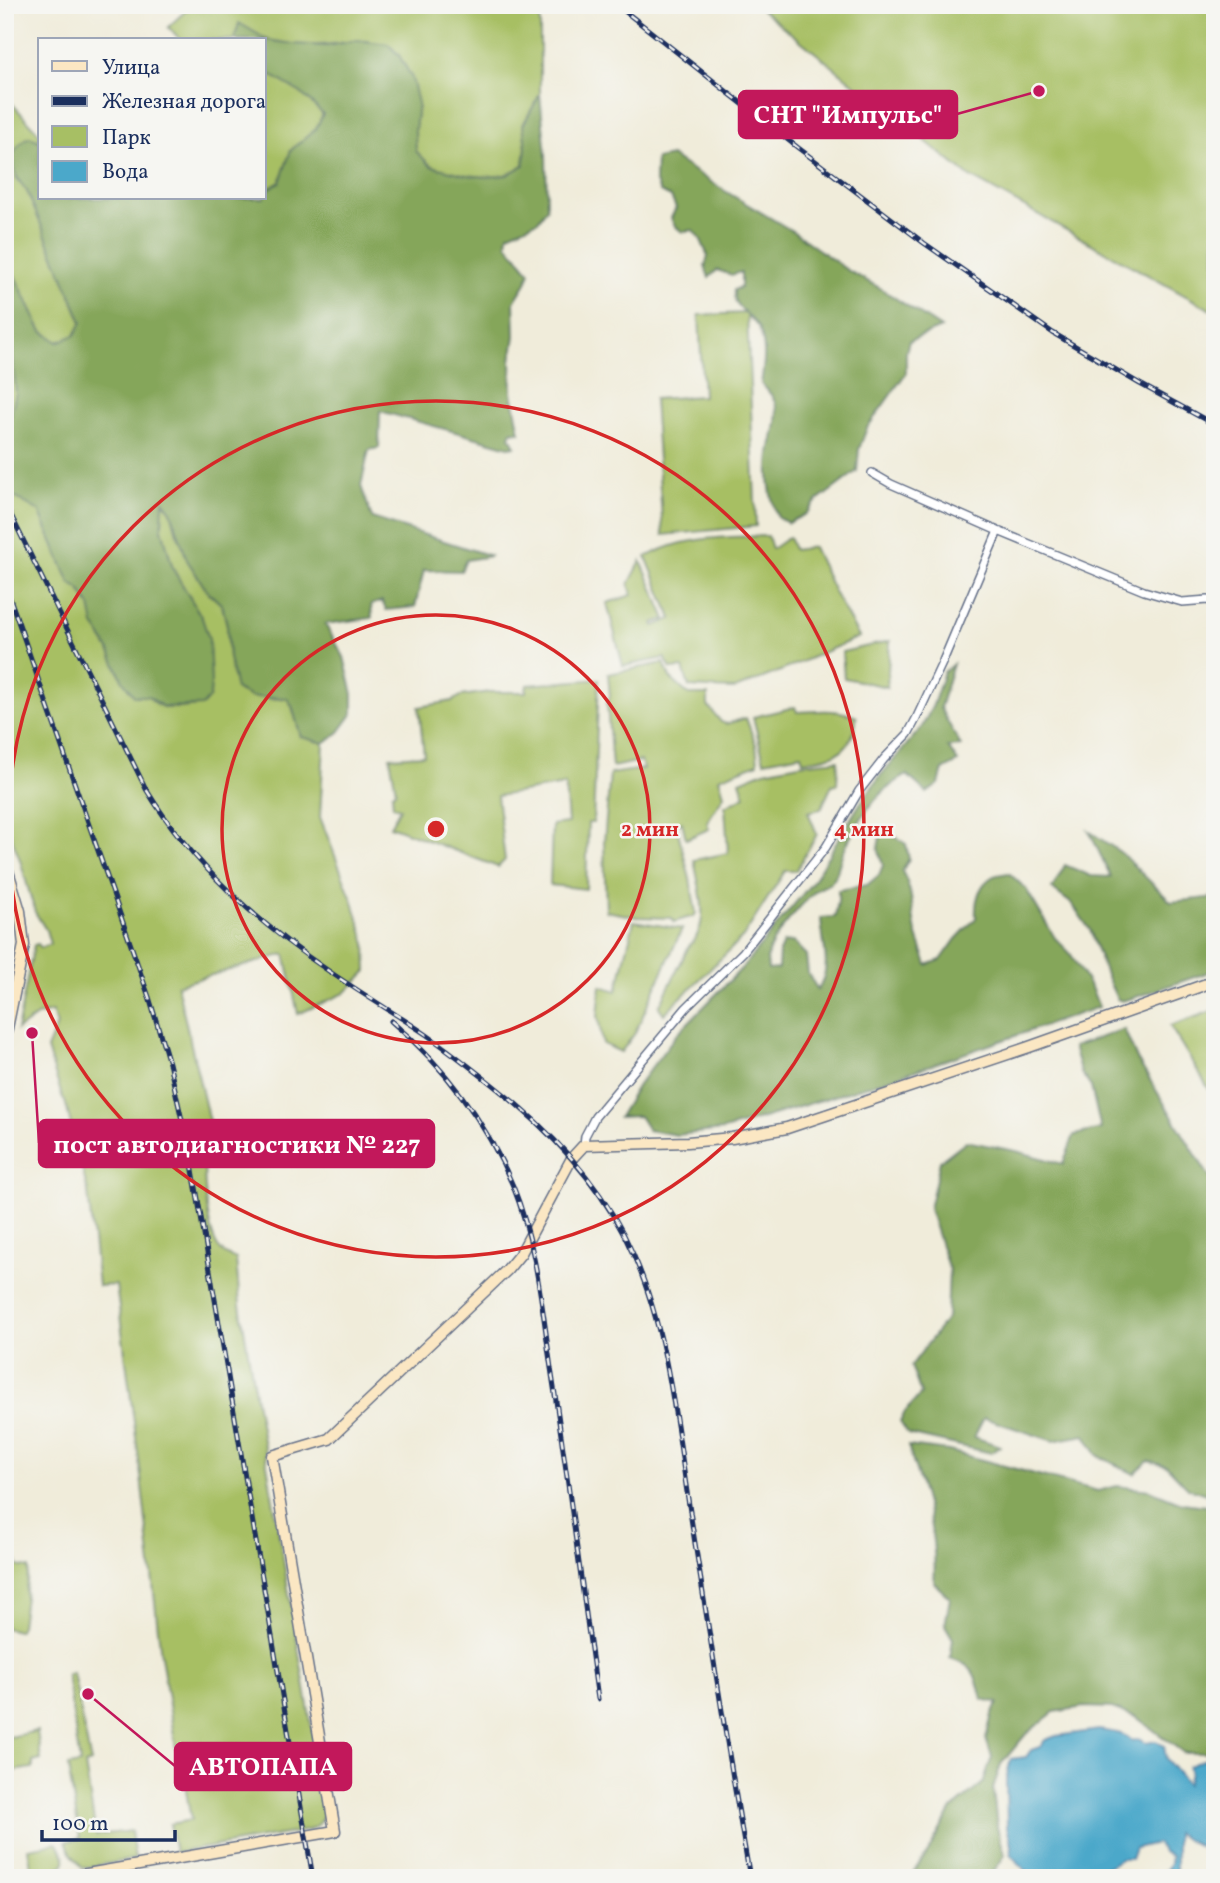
<svg xmlns="http://www.w3.org/2000/svg" width="1220" height="1883" viewBox="0 0 1220 1883" font-family="Vollkorn,serif">
<style>
.green{fill:#a7bf64;stroke:#617761;stroke-width:2}
.forest{fill:#85a65a;stroke:#506a5c;stroke-width:2}
.water{fill:#4ba8ca;stroke:#336c94;stroke-width:2}
.lines{fill:none;stroke-linecap:round;stroke-linejoin:round}
.street-casing{stroke:#667189;stroke-width:10}
.secondary-casing{stroke:#667189;stroke-width:13}
.street{stroke:#fff;stroke-width:7}
.secondary{stroke:#fbe7c3;stroke-width:10}
.rail-casing{stroke:#1b2f5e;stroke-width:5}
.rail{stroke:#f6f6f2;stroke-width:2.5;stroke-dasharray:8;stroke-linecap:butt}
.ring{fill:none;stroke:#d62828;stroke-width:3.5}
.centre{fill:#d62828;stroke:#f6f6f2;stroke-width:3.5}
.ring-label{font-size:21px;text-anchor:middle;font-weight:bold;fill:#d62828;stroke:#f6f6f2;stroke-width:5;stroke-linejoin:round;paint-order:stroke}
.leader{fill:none;stroke:#c2185b;stroke-width:2.5}
.callout-dot{fill:#c2185b;stroke:#f6f6f2;stroke-width:2.5}
.callout{fill:#c2185b;stroke:#c2185b;stroke-width:2.5}
.callout-label{font-size:26px;text-anchor:middle;font-weight:bold;fill:#fff}
</style>
<rect width="100%" height="100%" fill="#f6f6f2"/>
<filter id="ink" filterUnits="userSpaceOnUse"><feTurbulence type="fractalNoise" baseFrequency=".0143" numOctaves="2"/><feDisplacementMap in="SourceGraphic" scale="14" xChannelSelector="R" yChannelSelector="G"/><feConvolveMatrix kernelMatrix="1 2 1 2 8 2 1 2 1" color-interpolation-filters="sRGB"/></filter>
<filter id="wash" filterUnits="userSpaceOnUse"><feTurbulence type="fractalNoise" baseFrequency=".00686" numOctaves="4" result="noise"/><feDisplacementMap in="SourceGraphic" scale="28" xChannelSelector="R" yChannelSelector="G"/><feGaussianBlur stdDeviation="1.57" result="paint"/><feColorMatrix in="noise" values="0 0 0 0 0 0 0 0 0 0 0 0 0 0 0 0 0 1.4 0 .05"/><feComposite in="paint" operator="in"/></filter>
<g filter="url(#wash)">
<rect width="100%" height="100%" fill="#f0ecda"/>
<!-- green -->
<path class="green" d="M192 5H540V94L523 125 526 147 524 165C518 168 511 173 504 175 482 180 429 174 417 152 411 141 417 115 418 103L358 40C330 45 297 49 269 40 259 37 249 29 239 24L235 37 236 40H181L168 27Z
M756 5H1215V312L970 177Z
M264 71 301 93 323 114 316 129 291 150 280 182 268 189 264 187Z
M5 96 40 134V141L29 137 16 179 27 191 82 322 101 637C110 652 147 702 163 707 171 710 192 706 202 706V618L173 569 162 529V500L171 511 177 534 207 591 222 605 227 625 229 658 270 699 287 698 292 706 301 737 324 743 320 817 353 902 366 944 367 971 345 993 298 1014 285 954 177 985 212 1134C210 1139 207 1144 206 1149 202 1172 206 1228 218 1247 223 1254 229 1256 236 1259L240 1305 326 1812 317 1826 309 1830 175 1853 170 1824 191 1820 179 1748H176L161 1656 140 1468 116 1285 98 1286 88 1192 65 1101 63 1099 47 1049 57 1025 52 1012 37 1016 17 1030 34 945 38 944 41 948 50 944 46 930 35 912 20 860 5 819V275L45 357 58 342 41 330 11 268 5 271Z
M747 313 756 526 663 535 654 399 703 396 699 315Z
M768 536 772 549 789 537 794 550 813 547 835 594 859 637 783 670 735 689 689 687 683 668 671 669 665 658 623 666 607 603 632 595 629 584 641 561 666 619 653 623 654 626 672 619 646 557C682 536 728 537 768 536Z
M890 641 887 687 844 678 842 652Z
M664 663 670 678 689 695H708V706L721 722 726 724 746 718 756 745 758 763 719 778 724 795 707 822 709 829 686 839 682 822 676 824 690 879 696 913 694 916 674 922 672 918 637 917 606 911 604 842 610 774 643 769 641 761 612 767 607 704 610 696 608 674Z
M599 679 593 823H588L586 889 550 885 552 825 568 823 565 785 497 796 505 860 498 867 390 826 400 808 393 806 392 793 396 791 390 757 424 755 419 707 452 701 461 696 491 692H526L527 685Z
M795 707 797 712C820 711 835 708 857 717 855 725 854 734 850 740 841 758 820 758 803 761L801 754 764 761 753 717Z
M838 760 837 784 832 785 821 809 808 812 817 834 796 871H785L743 937 664 1014 659 1007 689 946C712 924 699 888 694 860L728 853 725 806 745 796 740 781 764 771 799 764Z
M634 921 682 929 635 1033 621 1052 603 1044 598 1016 601 986 617 991Z
M1215 1010V1099L1170 1026Z
M5 1556H16L17 1566 29 1568 21 1626 18 1631 5 1628Z
M73 1673 91 1763 85 1765 96 1835 131 1831 135 1859 83 1868 72 1855 66 1841 80 1839 68 1766 80 1764 67 1674Z
M37 1731 41 1760 33 1762V1768L5 1772V1738Z
M56 1843C80 1870 53 1869 32 1873L28 1848Z"/>
<!-- forest -->
<path class="forest" d="M239 23 268 40 294 44 327 46 358 40 388 44 399 55 412 78 418 103 415 132 416 151 431 166 467 175 487 177 507 175 524 165 526 147 523 125 540 94 546 155 547 208 538 221 508 234 507 244 530 272 526 283 514 302 515 336 511 361 512 393 520 432 512 431 510 437 515 446 509 447 380 411 379 448 369 450 361 486 372 518 491 556 466 560 461 571 424 570 415 607 386 610 382 601 371 605 372 618 325 624 344 657 353 694V713L339 732 324 743 301 737 292 706 287 698 251 697 236 690 229 658 227 625 222 605 207 591 187 560 171 511 163 501 162 529 173 569 202 618 209 639 211 682 210 697 202 706 163 707 148 696H134L123 681 108 648 94 625 90 606 80 590 70 583 39 511 11 495 5 482V427L8 425 16 393 5 271 11 268 41 330 58 342 75 335 82 322 27 191C10 172 5 152 29 137L40 141V198H264V187L268 189 280 182 291 150 316 129 323 114 301 93 264 71V40H236L235 38Z
M671 156 725 191 794 232 847 270 880 288 941 328 909 341 906 352V373L867 428 859 449 857 471 816 502 806 514 788 523 778 518C770 498 767 476 770 454 773 427 788 406 761 384 764 365 767 347 759 329 751 314 732 309 734 290L741 287V272L731 275 717 270 709 278 705 266 708 256 701 240 693 230 682 232 674 225 671 218 676 208 671 197 660 192 655 180 656 159Z
M953 664 940 708 961 746 948 747 958 762 943 770 939 784 927 793 907 775C874 793 859 819 843 852 839 862 838 875 831 882 827 886 821 887 817 890 804 901 771 938 768 954 766 959 768 965 768 970L778 969 779 952 783 943 793 942 806 955 808 974 818 990C833 965 822 945 821 918L835 917 838 901V890L867 885 879 875 883 865 878 848 880 837 890 833 906 844 909 859 902 871C914 892 911 910 916 932 919 943 924 954 927 965L941 960 956 939 976 918C975 903 978 886 992 877 996 874 1004 874 1009 873L1026 889 1055 938 1070 953 1092 990 1099 1007 896 1077 724 1130 677 1135 648 1130 639 1116 619 1117 638 1085 677 1034 742 968 811 884 859 805 880 776 922 727 933 705 944 672Z
M1089 831 1120 852 1171 902 1215 897V970L1133 998 1122 1001 1117 999 1106 975 1090 930 1072 904 1052 889 1065 865 1091 876 1111 877Z
M1124 1029 1137 1059 1215 1186V1497L1188 1488 1167 1466 1148 1461 1134 1474 1097 1455 1085 1435 1053 1441 984 1418 974 1437 1000 1446 991 1453 908 1434 900 1422 905 1412 921 1394 911 1366 947 1318 949 1270 929 1209 940 1161 966 1141 1016 1151 1063 1164 1074 1135 1101 1129 1091 1087 1081 1073 1073 1047Z
M908 1446 949 1451 1098 1491 1117 1486 1150 1490 1182 1503 1215 1507V1753H1184L1136 1717 1112 1708 1084 1707 1054 1712 1026 1734 1001 1764 993 1789 997 1827 1005 1855 991 1875 909 1878 928 1852 952 1809 983 1783 992 1757 986 1739 992 1714 998 1703 982 1699C976 1676 975 1665 950 1658L953 1639 945 1625 950 1598 934 1583C938 1535 923 1491 908 1446Z"/>
<!-- water -->
<path class="water" d="M1099 1730C1110 1732 1124 1732 1132 1741L1138 1739 1146 1743 1156 1741 1164 1746 1166 1759 1187 1784 1190 1773 1188 1766 1206 1759H1215V1849H1204L1176 1833V1872L1171 1878 1162 1876 1170 1864 1171 1856 1163 1852 1156 1843 1135 1848 1131 1859H1120L1096 1874 1030 1875 1011 1855 1012 1845 1007 1828 1006 1779 1011 1759 1026 1757 1031 1750 1040 1747 1045 1740 1056 1736Z"/>
</g>
<g filter="url(#ink)">
<g class="lines">
<defs>
<path id="street" d="M872 473 891 484 998 531 1144 591 1182 602 1208 600 1215 604
M584 1145 585 1136 595 1117 686 1008 743 952 826 847 859 791 884 759 908 734 916 719 943 661 998 531"/>
<path id="secondary" d="M5 861 20 911 24 945 5 1038
M64 1878 335 1831 272 1456 329 1439 507 1270 521 1253 572 1158 584 1145 688 1142 732 1138 787 1128 1029 1047 1215 981"/>
</defs>
<!-- street casing -->
<use href="#street" class="street-casing"/>
<!-- secondary casing -->
<use href="#secondary" class="secondary-casing"/>
<!-- street -->
<use href="#street" class="street"/>
<!-- secondary -->
<use href="#secondary" class="secondary"/>
<defs>
<path id="rail" d="M617 5 797 147 924 243 1053 333 1140 384 1215 425
M5 503 146 789C193 866 259 924 333 974 364 995 396 1014 427 1035 458 1057 487 1080 516 1104 565 1146 607 1194 633 1254 669 1334 677 1432 691 1518 710 1638 729 1758 750 1878
M5 584 149 997 169 1063 192 1164 313 1878
M391 1021C444 1066 486 1122 513 1186 536 1243 542 1307 551 1368 568 1478 582 1588 598 1699"/>
</defs>
<!-- rail casing -->
<use href="#rail" class="rail-casing"/>
<!-- rail -->
<use href="#rail" class="rail"/>
</g>
</g>
<!-- distance rings -->
<g class="ring">
<circle cx="436" cy="829" r="214"/>
<circle cx="436" cy="829" r="428"/>
</g>
<circle cx="436" cy="829" r="10" class="centre"/>
<g class="ring-label">
<text x="650" y="836">2 мин</text>
<text x="864" y="836">4 мин</text>
</g>
<!-- callouts -->
<path class="leader" d="M1039 91L957 114M32 1033L39 1143M88 1694L175 1766"/>
<g class="callout-dot">
<circle cx="1039" cy="91" r="7"/>
<circle cx="32" cy="1033" r="7"/>
<circle cx="88" cy="1694" r="7"/>
</g>
<g class="callout">
<rect x="739" y="91" width="218" height="47" rx="7"/>
<rect x="39" y="1120" width="395" height="47" rx="7"/>
<rect x="175" y="1743" width="176" height="47" rx="7"/>
</g>
<g class="callout-label">
<text x="848" y="123">СНТ "Импульс"</text>
<text x="237" y="1153">пост автодиагностики № 227</text>
<text x="263" y="1775">АВТОПАПА</text>
</g>
<!-- margin -->
<rect width="1220" height="1883" fill="none" stroke="#f6f6f2" stroke-width="28"/>
<!-- legend -->
<rect x="38" y="38" width="228" height="161" fill="#f6f6f2" stroke="#9ea6b7" stroke-width="2"/>
<rect x="52" y="61" width="35" height="10" fill="#fbe7c3" stroke="#9ea6b7" stroke-width="2"/>
<text x="102" y="74" font-size="21" fill="#1b2f5e">Улица</text>
<rect x="52" y="96" width="35" height="10" fill="#1b2f5e" stroke="#9ea6b7" stroke-width="2"/>
<text x="102" y="108" font-size="21" fill="#1b2f5e">Железная дорога</text>
<rect x="52" y="126" width="35" height="21" fill="#a7bf64" stroke="#9ea6b7" stroke-width="2"/>
<text x="102" y="144" font-size="21" fill="#1b2f5e">Парк</text>
<rect x="52" y="161" width="35" height="21" fill="#4ba8ca" stroke="#9ea6b7" stroke-width="2"/>
<text x="102" y="178" font-size="21" fill="#1b2f5e">Вода</text>
<!-- scale -->
<path d="M42 1830v10h133v-10" fill="none" stroke="#1b2f5e" stroke-width="3.5"/>
<text x="52" y="1830" font-size="21" fill="#1b2f5e" stroke="#f6f6f2" stroke-width="5" paint-order="stroke">100 m</text>
</svg>
